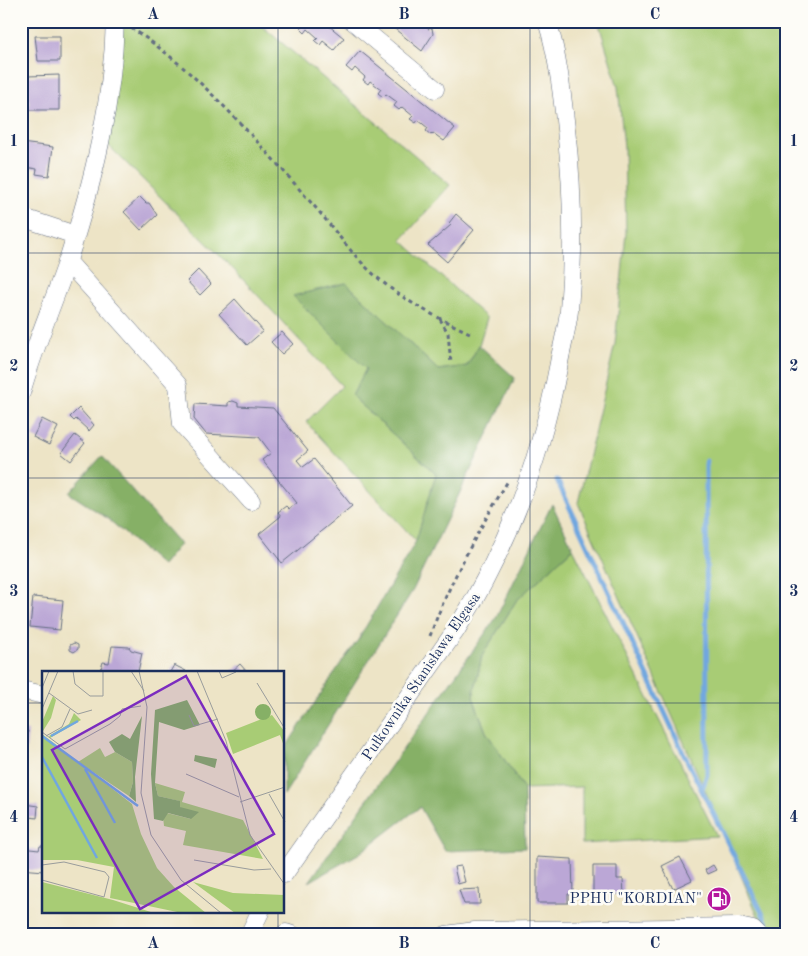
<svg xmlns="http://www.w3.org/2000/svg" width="808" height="956" viewBox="0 0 808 956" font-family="'Old Standard TT',serif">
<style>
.green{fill:#a8cc75;stroke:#627e6a}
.forest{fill:#86b066;stroke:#507062}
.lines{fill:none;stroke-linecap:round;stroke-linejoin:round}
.stream{stroke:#71a7df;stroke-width:5}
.building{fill:#bba7d6}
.minor-casing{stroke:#646e82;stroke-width:19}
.path{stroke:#646e82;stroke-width:3;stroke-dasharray:4 4;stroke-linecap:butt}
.minor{stroke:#fff;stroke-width:18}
.grid{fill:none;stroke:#1b2f5e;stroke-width:1;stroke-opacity:0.55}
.labels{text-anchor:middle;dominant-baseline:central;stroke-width:5;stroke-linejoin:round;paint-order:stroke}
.street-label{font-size:15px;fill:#1b2f5e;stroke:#fdfcf7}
.poi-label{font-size:15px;fill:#1b2f5e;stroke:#fdfcf7;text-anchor:end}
.inset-river{fill:none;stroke:#71a7df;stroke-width:2.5}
.inset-road{fill:none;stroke:#999c9c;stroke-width:1}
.view{fill:#7b2cbf;fill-opacity:0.15;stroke:#7b2cbf;stroke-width:2.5}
.inset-edge{fill:none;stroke:#1b2f5e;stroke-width:2.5}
.neatline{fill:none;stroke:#1b2f5e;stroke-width:2}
.grid-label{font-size:16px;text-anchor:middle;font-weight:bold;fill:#1b2f5e}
</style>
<rect width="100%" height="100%" fill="#fdfcf7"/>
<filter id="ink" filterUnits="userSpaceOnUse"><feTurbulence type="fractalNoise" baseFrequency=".02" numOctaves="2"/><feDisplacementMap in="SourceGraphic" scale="10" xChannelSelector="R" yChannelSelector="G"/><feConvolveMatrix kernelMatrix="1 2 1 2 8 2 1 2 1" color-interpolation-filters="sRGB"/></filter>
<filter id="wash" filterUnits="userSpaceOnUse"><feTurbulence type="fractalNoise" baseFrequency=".0096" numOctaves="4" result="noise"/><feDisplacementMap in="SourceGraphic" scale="20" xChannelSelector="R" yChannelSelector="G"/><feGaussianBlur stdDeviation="1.12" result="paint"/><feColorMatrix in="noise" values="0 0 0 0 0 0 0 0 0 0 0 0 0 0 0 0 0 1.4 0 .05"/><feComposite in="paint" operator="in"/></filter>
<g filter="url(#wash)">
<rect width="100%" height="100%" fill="#ede4c6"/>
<!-- green -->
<path class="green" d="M121 21H256L450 185 401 240 487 318 479 345 467 366 438 370 346 283 293 296 366 369 352 396 436 474 416 541 306 422 342 386 235 271 106 143Z
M598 21H787V935H766L705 790 578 503 615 344 626 233 624 147 618 87Z
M573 548 717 836 582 844V787L524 789 486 732 473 697 482 656 516 601Z"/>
<!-- forest -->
<path class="forest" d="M346 283 438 370 467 366 479 345 515 378 413 590 284 795V750L341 663 358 640 416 541 436 474 352 396 366 369 293 296Z
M102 456 180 544 162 566 107 518 69 493Z
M552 504 573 548 516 601 482 656 473 697 486 732 524 789 525 848 445 851 420 807 360 853 309 882 496 618Z"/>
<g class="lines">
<!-- stream -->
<path class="stream" d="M557 480 684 754 773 935
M702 789 707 775 706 461"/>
</g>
<g id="blocks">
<!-- building -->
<path class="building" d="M298 21H323L344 38 334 50 323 41 320 45 315 41 318 38 308 29 305 33 300 28 303 25Z
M385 21H426L428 29 432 28 433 34 422 51Z
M35 36H60V61H38Z
M360 51 455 128 444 141 433 133 431 135 426 131 428 128 418 120 416 123 410 119 413 116 402 107 399 110 394 106 397 102 386 94 383 97 378 93 381 89 370 81 368 84 363 80 365 77 355 68 352 72 346 67Z
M59 75V110H29L28 76Z
M21 143 53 147 49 176 36 174 37 169 25 167 24 173 21 172Z
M140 197 146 203H149L157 215 141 230 124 212Z
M456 214 474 230 447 262 428 245 451 225 449 223Z
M198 270 211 284 200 295 187 281Z
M235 299 263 331 247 345 219 314Z
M282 332 293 344 282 354 271 342Z
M233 401 238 403V406L273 408 308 451 297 460 303 467 314 459 352 506 282 563 259 534 281 516 278 512 286 506 289 509 297 503 262 460 271 453 259 437 206 434 194 419 195 404 228 406V402Z
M79 408 94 425 89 431 76 419 74 421 70 417Z
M42 419 58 427 49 445 33 437Z
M75 435 85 443 71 461 61 453Z
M33 597 63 600 60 630 30 627Z
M74 643 78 645V649L74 652 70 650V645Z
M112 646 129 647 131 650 142 653 138 672H100L103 662 109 663Z
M240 664 247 672H231Z
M174 665 186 671 185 672H170Z
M21 730 28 731 26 749 21 748Z
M24 804 38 806 37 818 22 816Z
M40 846H44V871L21 869V848L39 850Z
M537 857 572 859 573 894H568V903H537Z
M680 857 692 880 673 889 662 866Z
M713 865 716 870 707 874 705 870Z
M461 866 465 882 458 884 454 867Z
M593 866H617V879H623L624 894H593Z
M479 889 480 904H464L459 890Z
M723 893 726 900 715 905 712 898Z"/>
</g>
</g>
<g filter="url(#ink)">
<use href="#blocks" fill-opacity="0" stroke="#646e82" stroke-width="1"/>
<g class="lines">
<defs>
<path id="minor" d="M353 21 435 89
M21 217 75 235
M67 261 178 385 182 424 251 501
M21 393C34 347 53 304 68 260 93 182 113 103 115 21
M21 690 44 695
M284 874 456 630C508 548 541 458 559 363 562 346 567 329 569 311 574 251 573 190 566 129 562 94 558 55 547 21
M286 933 292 935
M249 935 260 912
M446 935 475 931 739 927 753 930 758 935"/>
</defs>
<!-- minor casing -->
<use href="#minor" class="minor-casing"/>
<!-- path -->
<path class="path" d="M131 28C199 71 262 147 315 207 336 231 354 258 378 278 405 302 440 319 472 334
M440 319 448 333 451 363
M430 636C450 580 479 530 509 479"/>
<!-- minor -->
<use href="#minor" class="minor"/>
</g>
</g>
<!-- grid -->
<path class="grid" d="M278 21V672M530 21V935M21 253H787M21 478H787M21 703H44M284 703H787M278 912V935"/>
<!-- icons -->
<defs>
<symbol id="fuel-disc" viewBox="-11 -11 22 22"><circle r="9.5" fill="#b5179e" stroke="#fdfcf7"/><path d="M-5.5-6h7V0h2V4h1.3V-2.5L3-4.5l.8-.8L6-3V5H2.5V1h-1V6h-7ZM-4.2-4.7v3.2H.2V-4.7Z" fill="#fff"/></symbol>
</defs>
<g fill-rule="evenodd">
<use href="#fuel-disc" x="705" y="885" width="28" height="28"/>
</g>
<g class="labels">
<!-- street labels -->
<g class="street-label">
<text transform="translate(422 677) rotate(-56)">Pułkownika Stanisława Elgasa</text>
</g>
<!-- poi labels -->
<g class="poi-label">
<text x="702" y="899">PPHU "KORDIAN"</text>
</g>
</g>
<!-- overview -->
<g transform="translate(42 671)">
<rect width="242" height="242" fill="#ede4c6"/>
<path d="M11 25 14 29 9 47 1 60 0 51ZM32 42 39 49 8 67 7 65 27 53ZM230 44 242 60V75L238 64 191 83 184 62ZM0 63 90 133 99 163 115 197 132 216 164 242H140L68 227 72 196 35 189H0ZM58 77 63 86 73 81 90 91 91 111 87 125 36 91ZM113 112 143 121 140 131 201 149 221 188 141 174 144 160 122 155 121 146 125 142 149 148 138 136 137 130 116 125ZM0 211 71 229 112 242H0ZM151 211 191 222 242 224V242H193Z" fill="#a8cc75"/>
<path d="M145 29 158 54 142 59 117 51 113 112 116 125 138 130V136L157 141 149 148 126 142 121 150 112 148 109 103 113 39ZM213 41a8 8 0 1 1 16 0a8 8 0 1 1-16 0ZM100 45 93 106 94 131 87 125 91 111 90 91 73 81 67 71 80 63 88 68ZM153 84 175 88 173 97 152 90Z" fill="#86b066"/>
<path class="inset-river" d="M0 65 96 135M9 65 36 50M0 86 55 187M43 98 73 152"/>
<path class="inset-road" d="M31 0 33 13 48 25H61V0M89 0 102 20M97 0 105 36 99 122 109 164 139 209 179 242M155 0 184 70 208 164 243 214M177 0 180 7 194 1M215 12 243 58M0 17 7 0M7 22 36 43 50 39M0 38 16 0M147 44 152 55 176 48M0 61 23 78 68 53 78 45 80 38 99 35M4 65 20 56 28 38M144 103 197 126M227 123 243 151M198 131 243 116M152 189 212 199 229 198M0 194 22 191 63 201 67 206 62 226 0 209"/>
<path class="view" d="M144 5 232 163 98 238 10 79Z"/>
<rect width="242" height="242" class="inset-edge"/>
</g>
<!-- margin -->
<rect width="808" height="956" fill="none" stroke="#fdfcf7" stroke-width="55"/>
<rect x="28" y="28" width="752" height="900" class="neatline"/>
<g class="grid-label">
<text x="153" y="19">A</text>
<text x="404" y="19">B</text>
<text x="655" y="19">C</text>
<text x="14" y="146">1</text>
<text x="794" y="146">1</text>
<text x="14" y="371">2</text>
<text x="794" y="371">2</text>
<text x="14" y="596">3</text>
<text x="794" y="596">3</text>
<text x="14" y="822">4</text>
<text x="794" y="822">4</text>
<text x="153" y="948">A</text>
<text x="404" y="948">B</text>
<text x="655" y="948">C</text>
</g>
</svg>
